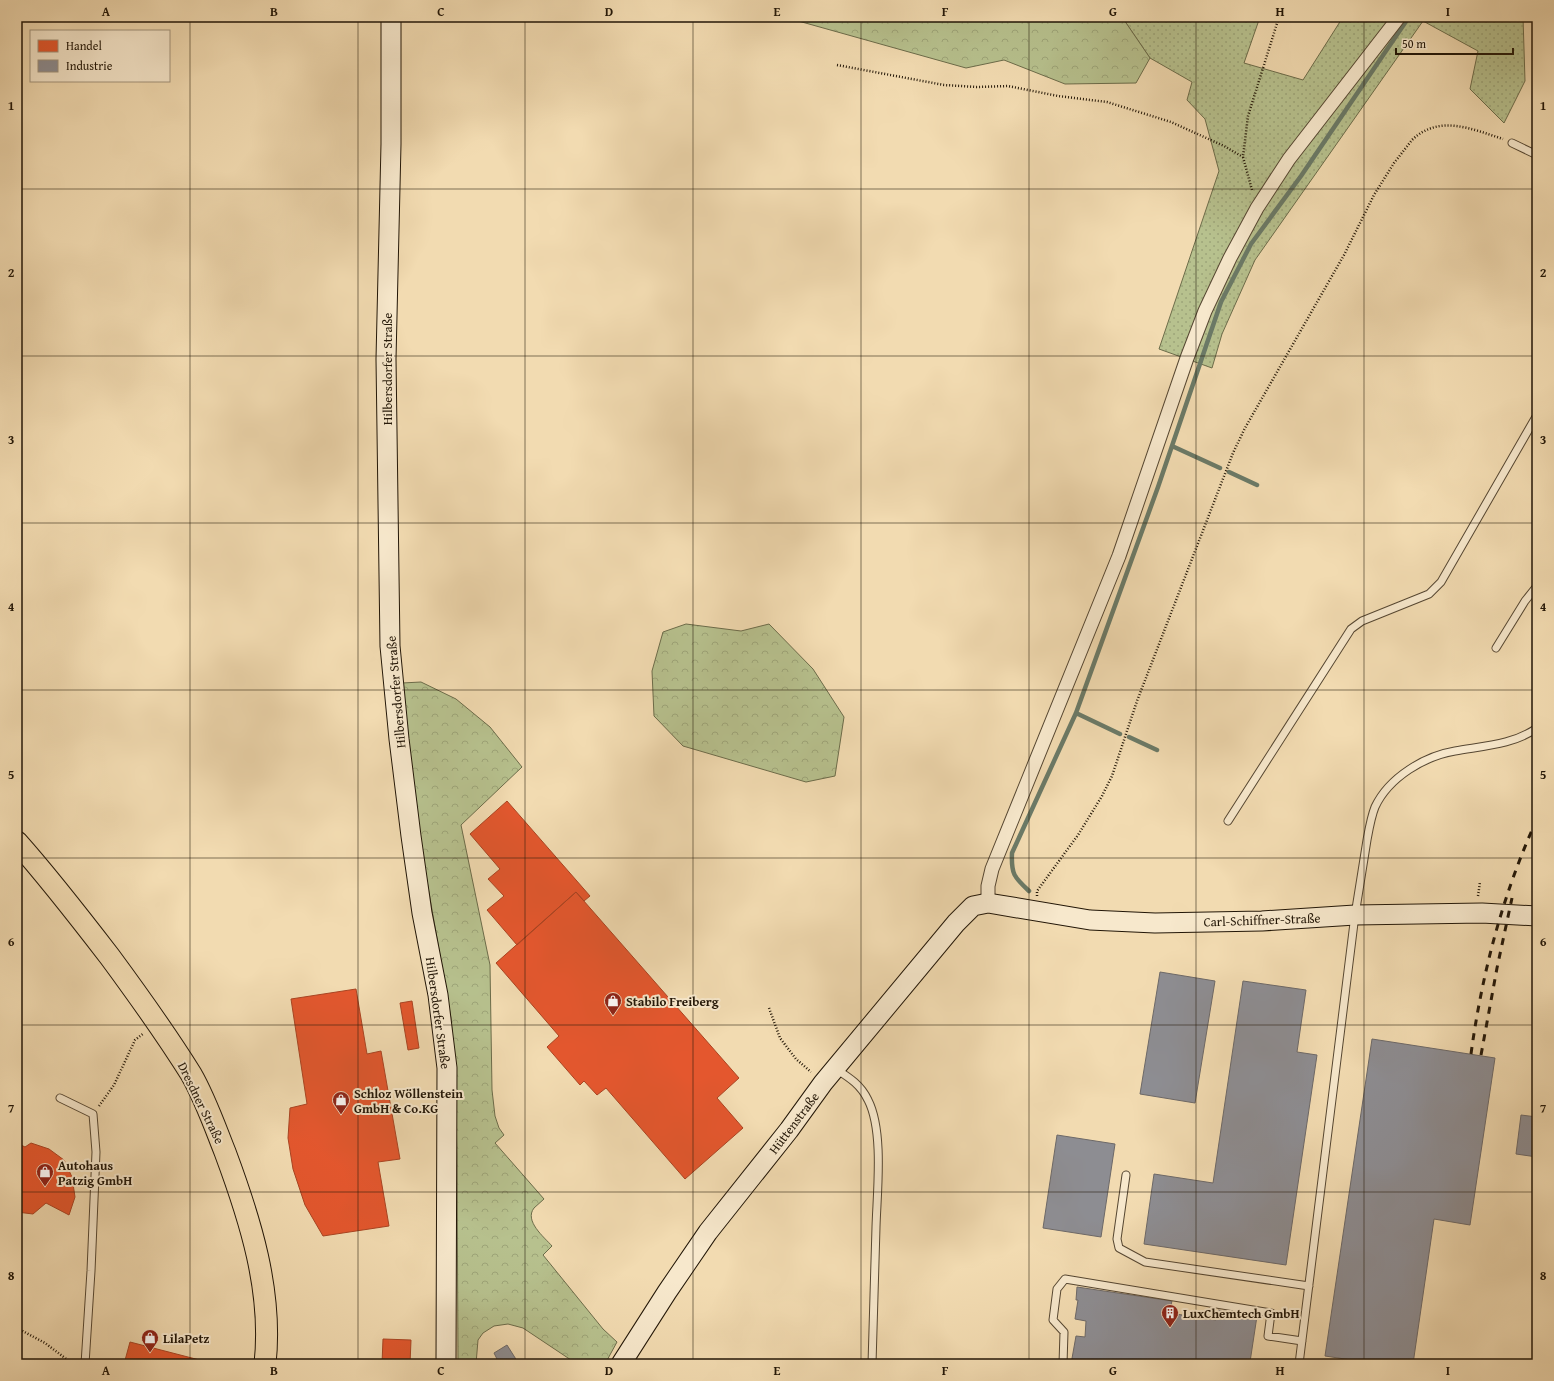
<svg xmlns="http://www.w3.org/2000/svg" width="1554" height="1381" viewBox="0 0 1554 1381" font-family="'Gentium Book Plus',serif">
<style>
.grass{fill:url(#grass-dots);stroke:#6c6c4a}
.forest{fill:url(#forest-crowns);stroke:#6c6c4a}
.shops{fill:#e4572e;stroke:#a42}
.industry{fill:#8d8d92;stroke:#6d6968}
.lines{fill:none;stroke-linecap:round;stroke-linejoin:round}
.stream{stroke:#6b7a67;stroke-width:4.5}
.service-casing{stroke:#564732;stroke-width:9}
.minor-casing{stroke:#564732;stroke-width:15}
.secondary-casing{stroke:#221607;stroke-width:21}
.primary-casing{stroke:#221607;stroke-width:23}
.path{stroke:#221607;stroke-width:2.5;stroke-dasharray:1 2;stroke-linecap:butt}
.service{stroke:#f7e8cc;stroke-width:7}
.minor{stroke:#f7e8cc;stroke-width:13}
.secondary{stroke:#f7e8cc;stroke-width:19}
.primary{stroke:#f2dbb1;stroke-width:21}
.rail{stroke:#221607;stroke-width:3;stroke-dasharray:7 7;stroke-linecap:butt}
.grid{fill:none;stroke:#221607;stroke-width:1;stroke-opacity:0.55}
.labels{text-anchor:middle;dominant-baseline:central;stroke-width:4;stroke-linejoin:round;paint-order:stroke}
.street-label{font-size:13px;fill:#221607;stroke:#f7e8cc}
.poi-label{font-size:13px;font-weight:bold;fill:#221607;stroke:#f7e8cc;text-anchor:start}
.neatline{fill:none;stroke:#221607;stroke-width:1.5}
.grid-label{font-size:13px;text-anchor:middle;font-weight:bold;fill:#221607}
</style>
<defs>
<pattern id="grass-dots" width="8" height="8" patternUnits="userSpaceOnUse"><rect width="8" height="8" fill="#b7c18e"/><path d="M2 2h.1M6 6h.1" fill="none" stroke="#9da579" stroke-width="1.8" stroke-linecap="round"/></pattern>
<pattern id="forest-crowns" width="20" height="18" patternUnits="userSpaceOnUse"><rect width="20" height="18" fill="#b7c18e"/><path d="M2 6a3 3 0 1 1 6 0M12 15a3 3 0 1 1 6 0" fill="none" stroke="#9da579"/></pattern>
</defs>
<rect width="100%" height="100%" fill="#f2dbb1"/>
<filter id="stains"><feTurbulence type="fractalNoise" baseFrequency=".005" numOctaves="4"/><feColorMatrix values="0 0 0 0 .2 0 0 0 0 .09 0 0 0 0 .02 0 0 0 .5 -.17"/></filter>
<radialGradient id="worn" r=".72"><stop offset=".6" stop-color="#630" stop-opacity="0"/><stop offset="1" stop-color="#630" stop-opacity=".3"/></radialGradient>
<!-- grass -->
<path class="grass" d="M1122 17H1260L1244 63 1303 80 1343 17H1523L1525 81 1504 123 1470 89 1478 51 1423 21 1255 260 1222 334 1212 368 1159 349 1219 171 1205 119 1187 100 1192 82 1150 58Z"/>
<!-- forest -->
<path class="forest" d="M784 17H1122L1150 58 1136 83 1065 84 1004 60 966 68Z
M686 624 741 631 769 624 813 669 844 717 835 776 806 782 683 746 654 716 652 671 663 632Z
M421 682 456 699 490 727 522 767 461 825 490 965 492 1090 495 1116 499 1128 504 1135 495 1143 544 1199C541 1202 537 1205 534 1208 524 1221 544 1237 552 1246L543 1255 603 1329 617 1342 605 1364H577L523 1328 508 1324 494 1326 483 1333 478 1340 476 1364H458L457 1155 455 1074 451 1018 421 847 402 683Z"/>
<!-- shops -->
<path class="shops" d="M507 801 590 896 584 901 576 892 517 945 487 910 504 896 488 879 500 869 470 834Z
M576 892 739 1078 717 1098 743 1128 685 1179 606 1088 597 1095 584 1081 580 1085 547 1047 559 1036 496 963Z
M356 989 367 1054 381 1051 400 1159 378 1162 389 1226 323 1236 305 1205 293 1169 288 1138 290 1108 307 1104 291 999Z
M412 1001 419 1048 408 1050 400 1003Z
M17 1143 25 1147 31 1143 49 1149 64 1160 72 1177 75 1197 69 1215 46 1203 33 1214 17 1212Z
M383 1339 411 1340 410 1364H382Z
M130 1342 215 1364H124Z"/>
<!-- industry -->
<path class="industry" d="M1160 972 1215 981 1195 1103 1140 1094Z
M1243 981 1306 990 1297 1052 1317 1055 1286 1265 1144 1244 1154 1174 1213 1183Z
M1372 1039 1495 1058 1470 1225 1434 1219 1413 1364H1358V1361L1325 1356Z
M1521 1115 1537 1117V1157L1516 1154Z
M1057 1135 1115 1144 1101 1237 1043 1228Z
M1077 1287 1172 1301 1169 1313 1216 1320 1218 1310 1257 1316 1250 1362 1267 1364H1071L1076 1336 1085 1337 1086 1321 1075 1319 1078 1300H1076Z
M507 1345 519 1364H490L497 1359 494 1353Z"/>
<g class="lines">
<!-- stream -->
<path class="stream" d="M1172 446 1220 468
M1229 472 1257 485
M1076 713 1120 734
M1129 737 1157 750
M1029 891C1014 877 1011 874 1012 853L1076 713 1158 487 1221 302 1251 244 1301 176 1409 17"/>
<defs>
<path id="service" d="M1512 143 1537 155
M1496 648 1525 601 1537 586
M1228 821 1351 629 1362 621 1429 594 1441 582 1537 415
M836 1069C850 1078 861 1085 868 1100 884 1131 877 1192 876 1227 875 1273 873 1318 872 1364
M60 1098 93 1114 96 1152 91 1271 85 1364
M1126 1175 1117 1239 1119 1248 1145 1262 1309 1286
M1063 1364 1064 1332 1053 1320 1057 1289 1065 1279 1271 1313 1268 1336 1302 1341
M1299 1364 1355 915C1359 890 1363 865 1367 840 1369 829 1371 817 1375 807 1389 777 1425 756 1455 751 1483 746 1513 745 1537 728"/>
<path id="minor" d="M988 903V886L992 869 1119 556 1187 358 1205 311 1230 258 1257 208 1289 159 1399 17"/>
<path id="secondary" d="M391 17V144L386 359 390 646 399 739 411 836 422 913 438 995 447 1068 446 1364
M621 1364 667 1292 708 1232 789 1130 823 1083 956 923 973 906 988 903 1090 920 1155 923 1262 921 1355 915 1482 913 1537 916"/>
<path id="primary" d="M17 842C50 879 80 918 110 957 138 995 166 1034 191 1074 205 1098 215 1127 225 1152 250 1219 273 1291 265 1364"/>
</defs>
<!-- service casing -->
<use href="#service" class="service-casing"/>
<!-- minor casing -->
<use href="#minor" class="minor-casing"/>
<!-- secondary casing -->
<use href="#secondary" class="secondary-casing"/>
<!-- primary casing -->
<use href="#primary" class="primary-casing"/>
<!-- path -->
<path class="path" d="M837 65 944 85 977 87 1008 86 1058 96 1107 102 1171 122 1224 146 1243 157
M1252 190 1243 157 1248 116 1279 17
M1037 896V891L1078 835 1102 796 1112 776 1137 701 1233 453 1245 428 1344 255 1374 195 1394 163 1412 140C1439 114 1472 129 1503 139
M1478 896 1480 882
M769 1008 780 1038 796 1059 811 1072
M99 1106 114 1085 135 1040 144 1033
M17 1328 45 1343 73 1364"/>
<!-- service -->
<use href="#service" class="service"/>
<!-- minor -->
<use href="#minor" class="minor"/>
<!-- secondary -->
<use href="#secondary" class="secondary"/>
<!-- primary -->
<use href="#primary" class="primary"/>
<!-- rail -->
<path class="rail" d="M1471 1054C1482 973 1503 893 1537 819
M1481 1055 1497 968 1512 898"/>
</g>
<!-- grid -->
<path class="grid" d="M190 17V1364M358 17V1364M525 17V1364M693 17V1364M861 17V1364M1029 17V1364M1196 17V1364M1364 17V1364M17 189H1537M17 356H1537M17 523H1537M17 690H1537M17 858H1537M17 1025H1537M17 1192H1537"/>
<!-- icons -->
<defs>
<symbol id="shop-pin" viewBox="-11 -11 22 30"><path d="M0 17L-7.5 6A9.5 9.5 0 1 1 7.5 6Z" fill="#8f2418" stroke="#f7e8cc"/><path d="M-5-2.5h2.3a2.7 3.5 0 0 1 5.4 0H5L5.5 6h-11ZM-1.5-2.5h3a1.5 2.3 0 0 0-3 0Z" fill="#fff"/></symbol>
<symbol id="building-pin" viewBox="-11 -11 22 30"><path d="M0 17L-7.5 6A9.5 9.5 0 1 1 7.5 6Z" fill="#8f2418" stroke="#f7e8cc"/><path d="M-4-6H4V6H1V3H-1V6H-4ZM-2.5-4.3h1.7v1.8h-1.7ZM.8-4.3h1.7v1.8H.8ZM-2.5-1h1.7V.8h-1.7ZM.8-1h1.7V.8H.8Z" fill="#fff"/></symbol>
</defs>
<g fill-rule="evenodd">
<use href="#shop-pin" x="603" y="991" width="20" height="27"/>
<use href="#shop-pin" x="331" y="1090" width="20" height="27"/>
<use href="#shop-pin" x="35" y="1162" width="20" height="27"/>
<use href="#building-pin" x="1160" y="1303" width="20" height="27"/>
<use href="#shop-pin" x="140" y="1328" width="20" height="27"/>
</g>
<g class="labels">
<!-- street labels -->
<g class="street-label">
<text transform="translate(387 369) rotate(-90)">Hilbersdorfer Straße</text>
<text transform="translate(396 692) rotate(-95)">Hilbersdorfer Straße</text>
<text transform="translate(1262 920) rotate(-2)">Carl-Schiffner-Straße</text>
<text transform="translate(438 1013) rotate(82)">Hilbersdorfer Straße</text>
<text transform="translate(201 1103) rotate(64)">Dresdner Straße</text>
<text transform="translate(794 1123) rotate(-53)">Hüttenstraße</text>
</g>
<!-- poi labels -->
<g class="poi-label">
<text x="626" y="1001">Stabilo Freiberg</text>
<text x="354" y="1093">Schloz Wöllenstein<tspan x="354" dy="15">GmbH &amp; Co.KG</tspan></text>
<text x="58" y="1165">Autohaus<tspan x="58" dy="15">Patzig GmbH</tspan></text>
<text x="1183" y="1313">LuxChemtech GmbH</text>
<text x="163" y="1338">LilaPetz</text>
</g>
</g>
<!-- margin -->
<rect width="1554" height="1381" fill="none" stroke="#f2dbb1" stroke-width="44"/>
<!-- legend -->
<rect x="30" y="30" width="140" height="52" fill="#f7e8cc" stroke="#a2947d"/>
<rect x="38" y="40" width="20" height="12" fill="#e4572e" stroke="#a2947d"/>
<text x="66" y="50" font-size="12" fill="#221607">Handel</text>
<rect x="38" y="60" width="20" height="12" fill="#8d8d92" stroke="#a2947d"/>
<text x="66" y="70" font-size="12" fill="#221607">Industrie</text>
<!-- scale -->
<path d="M1396 48v6h117v-6" fill="none" stroke="#221607" stroke-width="2"/>
<text x="1402" y="48" font-size="12" fill="#221607" stroke="#f7e8cc" stroke-width="3" paint-order="stroke">50 m</text>
<rect x="22" y="22" width="1510" height="1337" class="neatline"/>
<g class="grid-label">
<text x="106" y="16">A</text>
<text x="274" y="16">B</text>
<text x="441" y="16">C</text>
<text x="609" y="16">D</text>
<text x="777" y="16">E</text>
<text x="945" y="16">F</text>
<text x="1113" y="16">G</text>
<text x="1280" y="16">H</text>
<text x="1448" y="16">I</text>
<text x="11" y="110">1</text>
<text x="1543" y="110">1</text>
<text x="11" y="277">2</text>
<text x="1543" y="277">2</text>
<text x="11" y="444">3</text>
<text x="1543" y="444">3</text>
<text x="11" y="611">4</text>
<text x="1543" y="611">4</text>
<text x="11" y="779">5</text>
<text x="1543" y="779">5</text>
<text x="11" y="946">6</text>
<text x="1543" y="946">6</text>
<text x="11" y="1113">7</text>
<text x="1543" y="1113">7</text>
<text x="11" y="1280">8</text>
<text x="1543" y="1280">8</text>
<text x="106" y="1375">A</text>
<text x="274" y="1375">B</text>
<text x="441" y="1375">C</text>
<text x="609" y="1375">D</text>
<text x="777" y="1375">E</text>
<text x="945" y="1375">F</text>
<text x="1113" y="1375">G</text>
<text x="1280" y="1375">H</text>
<text x="1448" y="1375">I</text>
</g>
<rect width="100%" height="100%" filter="url(#stains)"/>
<rect width="100%" height="100%" fill="url(#worn)"/>
</svg>
